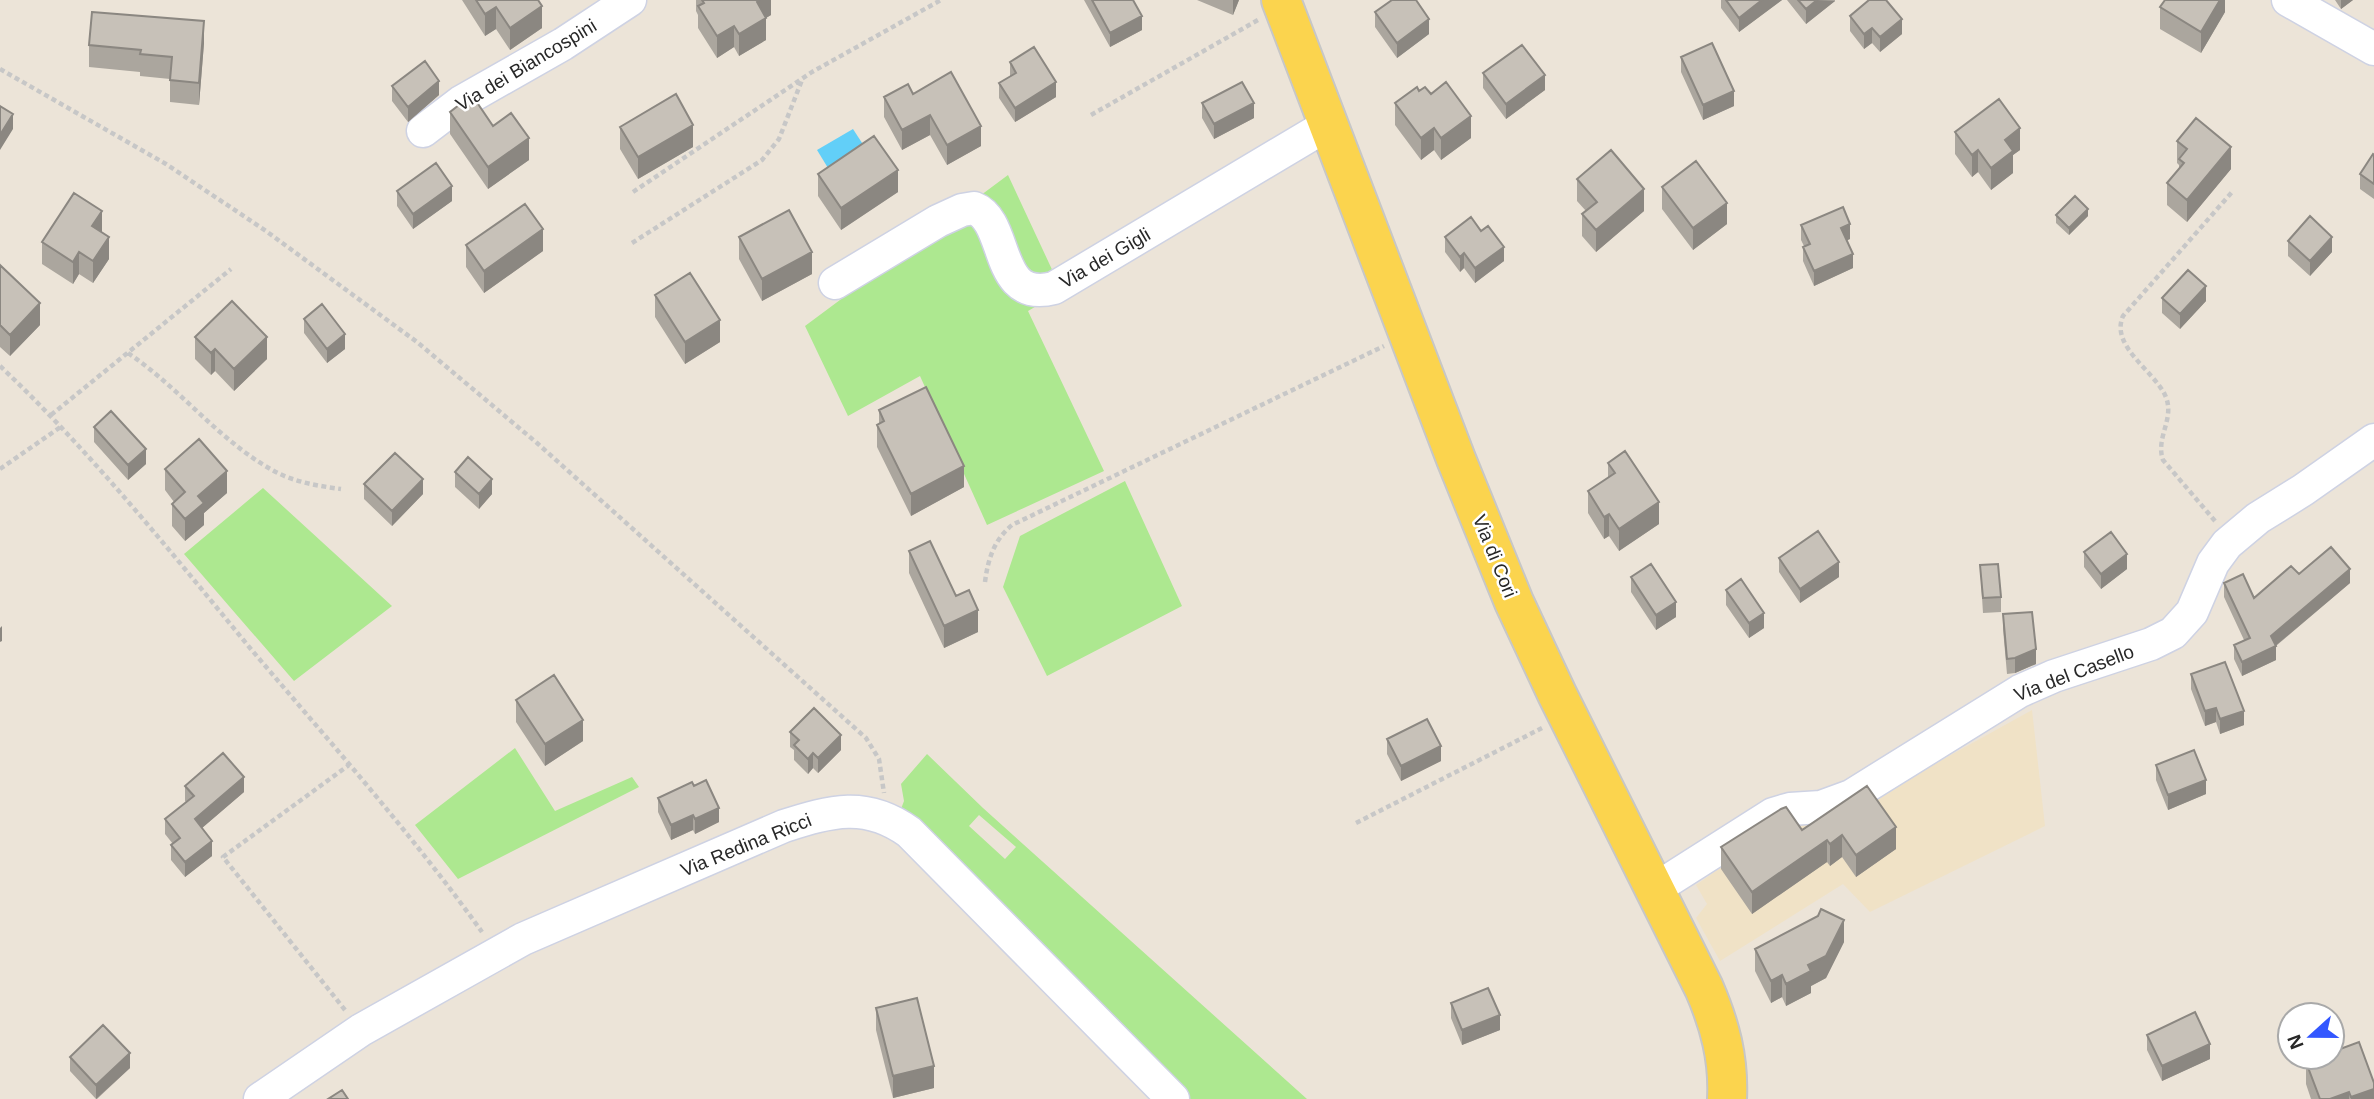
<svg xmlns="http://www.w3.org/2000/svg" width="2374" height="1099" viewBox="0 0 2374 1099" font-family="Arial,sans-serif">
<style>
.education{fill:#f0e2c6}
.green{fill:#ade890;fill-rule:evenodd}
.water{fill:#62cff8}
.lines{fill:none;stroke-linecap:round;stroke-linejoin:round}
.minor-casing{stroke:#ced2e3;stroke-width:35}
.major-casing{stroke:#c7c7c7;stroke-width:42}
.path{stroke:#c7c7c7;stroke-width:4.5;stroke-dasharray:5 3.5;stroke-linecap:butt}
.minor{stroke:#fff;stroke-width:32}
.major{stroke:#fbd44e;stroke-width:38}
.wall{fill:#aba69e}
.shaded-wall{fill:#8b8781}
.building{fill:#c7c1b8;stroke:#8b8781;stroke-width:2}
.labels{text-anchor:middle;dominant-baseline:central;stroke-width:5;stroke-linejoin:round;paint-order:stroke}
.street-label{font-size:19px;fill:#282828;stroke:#fff}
</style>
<rect width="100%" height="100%" fill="#ece4d8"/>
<!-- education -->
<path class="education" d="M2032 710 2045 826 1870 912 1843 884 1720 961 1696 918 1707 904 1696 885 1783 824 1806 823 1821 827Z"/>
<!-- green -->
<path class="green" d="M1008 175 1062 291 1028 311 1104 471 987 525 920 376 848 416 805 326Z
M1125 481 1182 606 1047 676 1003 587 1020 536Z
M263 488 392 606 294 681 184 554Z
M515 748 555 811 632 777 639 787 458 879 415 825Z
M927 754 983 808 1307 1099H1190L901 809 904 801 901 784ZM979 815 1016 847 1005 859 969 826Z"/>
<!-- water -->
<path class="water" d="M853 129 864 146 828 168 817 150Z"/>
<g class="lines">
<defs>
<path id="minor" d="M2288 0 2374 49
M423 131 461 102 563 44 630 0
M835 283 938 221 962 210 974 208C1010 222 993 304 1054 288L1329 124
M1655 889 1773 814 1790 809 1821 807 1851 796 2020 691 2054 676 2151 644 2173 633 2192 612 2213 563 2227 544 2258 518 2303 490 2374 440
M260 1099 361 1030 523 939 784 826C831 811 866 801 909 832L1173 1099"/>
<path id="major" d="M1281 0 1456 459 1514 602 1557 694 1704 988C1720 1025 1729 1059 1727 1099"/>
</defs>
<!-- minor casing -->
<use href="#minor" class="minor-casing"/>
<!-- major casing -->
<use href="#major" class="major-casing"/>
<!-- path -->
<path class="path" d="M0 69 166 164 266 231 417 342 537 443 866 738 879 759 884 793
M1091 115 1258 20
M633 192 812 72 941 0
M632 243 762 160 779 139 802 80
M128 353C180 388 219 441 274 471 294 482 318 486 341 489
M0 366C91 452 170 551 250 648 329 741 411 833 482 932
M51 415 231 269
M0 469 62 426
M2215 521 2163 460C2155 437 2176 418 2165 395 2153 370 2110 346 2123 316L2233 191
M985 582C988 559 994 540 1012 525L1384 346
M1356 823 1542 728
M345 1010 223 857 349 765"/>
<!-- minor -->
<use href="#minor" class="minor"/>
<!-- major -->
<use href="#major" class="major"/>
</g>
<!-- wall -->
<path class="wall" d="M462 0H538L542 28 510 50 496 29 485 36Z
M696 0H771V15L766 18V40L739 56 734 47 717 58 698 28V15L696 11Z
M1084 0H1133L1142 30 1110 47Z
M1197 0H1239L1233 15Z
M1721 0H1782L1739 32 1721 8Z
M1787 0H1835V1L1806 24Z
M2225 0V12L2201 53 2160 29V7Z
M2335 0H2353L2341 9Z
M1375 12 1429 34 1397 58 1375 27Z
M1850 16 1902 34 1880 52 1872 43 1864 49 1850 31Z
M204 43 199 105 170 102V79L140 76V72L89 67V45Z
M1681 57 1734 106 1703 120 1681 72Z
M1010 62 1056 97 1015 122 999 98V83L1010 77Z
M1483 73 1545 90 1506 119 1483 88Z
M392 86 439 95 408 122 392 101Z
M1419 91 1431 94 1471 138 1441 160 1434 150 1421 160 1395 125V103Z
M913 94 981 146 947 165 930 135 902 150 884 117V97Z
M1202 103 1254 118 1214 139 1202 118Z
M450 112 493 126 529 160 488 189 450 134Z
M620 127 693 147 638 179 620 149Z
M1955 132 2020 150 2013 155V173L1991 190 1978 172 1972 177 1955 154Z
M2177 141 2231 169 2187 222 2167 205V183L2179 169V165L2177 163Z
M2374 155V199L2360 189V174Z
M818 174 898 192 841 230 818 196Z
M1577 179 1644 211 1596 252 1582 236V214L1586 211 1577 201Z
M1662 187 1727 224 1693 250 1662 209Z
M397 191 452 201 413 229 397 206Z
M2056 215 2088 216 2069 235 2056 223Z
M1801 225 1850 239 1847 240 1853 268 1814 286 1803 261V247L1804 246 1801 240Z
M102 233 109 259 93 283 79 274 73 284 42 264V242Z
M739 237 812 274 762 301 739 259Z
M1445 237 1504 261 1475 283 1464 268 1460 272 1445 252Z
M2288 241 2332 252 2310 276 2288 256Z
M466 245 543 251 484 293 466 267Z
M0 265 40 325 10 356 0 347Z
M655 295 720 342 685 364 655 317Z
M2162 298 2206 301 2180 329 2162 313Z
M304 319 345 349 327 363 304 333Z
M195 337 267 359 234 391 215 371 211 375 195 359Z
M879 410 964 487 911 516 877 447V425L879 424Z
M94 427 146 464 128 480 94 442Z
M1608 463 1659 524 1619 551 1609 536 1604 539 1588 513V491L1608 478Z
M165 469 227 493 204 513V525L185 541 172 526V504L174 502 165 490Z
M455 472 492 494 479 509 455 487Z
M364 484 423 494 392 526 364 499Z
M909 551 956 596 978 632 944 648 909 573Z
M2084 552 2127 569 2101 589 2084 567Z
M1779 558 1839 577 1800 603 1779 572Z
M1980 565 2001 597V612L1983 613Z
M2299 574 2350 583 2276 646V660L2242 676 2234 659V645L2244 640 2224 597V583L2254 598Z
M1631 577 1676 617 1656 630 1631 592Z
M1726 590 1764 628 1749 638 1726 605Z
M2003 614 2036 664 2015 673 2007 674 2003 629Z
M2191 674 2244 725 2220 734 2216 722 2205 726 2191 689Z
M516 700 583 741 545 766 516 722Z
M790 732 841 750 818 773 813 768 808 774 794 760V750L790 747Z
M1387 739 1441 761 1401 781 1387 754Z
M2156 765 2206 794 2168 810 2156 780Z
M185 786 244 792 202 828 212 856 185 877 171 860V845L173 844 165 834V819L186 802 185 801Z
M694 786 719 822 695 834 693 830 671 840 658 812V798Z
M1867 786 1896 849 1856 877 1842 857 1830 866 1827 862 1752 914 1721 869V847L1802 830Z
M1844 942 1826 978 1811 986V993L1786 1006 1782 997 1771 1003 1755 971V949Z
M1451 1003 1500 1030 1462 1045 1451 1018Z
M876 1008 934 1088 893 1098 876 1030Z
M2147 1035 2210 1059 2162 1081 2147 1050Z
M70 1057 130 1068 97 1099H96L70 1071Z
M2306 1062 2374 1099H2311L2306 1084Z"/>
<!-- shaded-wall -->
<path class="shaded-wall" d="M759 0H771V15L757 23V2Z
M1233 0H1239L1233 15Z
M1762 0H1782L1739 32V18Z
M1817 0 1835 1 1806 24V9Z
M2220 0H2225V12L2201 53V32Z
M2341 0H2353L2341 9Z
M542 6V28L510 50V28Z
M496 7V29L485 36V14Z
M1142 16V30L1110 47V33Z
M766 18V40L739 56V34Z
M1429 19V34L1397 58V43Z
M1902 19V34L1880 52V37Z
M204 21V43L199 105V83Z
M734 26V47L717 58V36Z
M1872 28V43L1864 49V34Z
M1545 75V90L1506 119V104Z
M439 81V95L408 122V107Z
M1056 82V97L1015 122V108Z
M1734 91V106L1703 120V105Z
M1254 103V118L1214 139V124Z
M13 114V129L0 150V135Z
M930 115V135L902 150V130Z
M1471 116V138L1441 160V138Z
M693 125V147L638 179V157Z
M981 126V146L947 165V145Z
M1434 128V150L1421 160V138Z
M2020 128V150L2013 155V173L1991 190V168L2005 140Z
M529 138V160L488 189V167Z
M2231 147V169L2187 222V200Z
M1978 150V172L1972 177V155Z
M898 170V192L841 230V208Z
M452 186V201L413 229V214Z
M1644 189V211L1596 252V230Z
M1727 203V224L1693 250V228Z
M2088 209V216L2069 235V228Z
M102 211V233L92 226Z
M1850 224V239L1841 243V228Z
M543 229V251L484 293V271Z
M109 237V259L93 283V261Z
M2332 237V252L2310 276V261Z
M1504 247V261L1475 283V268Z
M79 252V274L73 284V262Z
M812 252V274L762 301V279Z
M1464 253V268L1460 272V257Z
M1853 254V268L1814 286V271Z
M2206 286V301L2180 329V314Z
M40 303V325L10 356V335Z
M720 320V342L685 364V342Z
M345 334V349L327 363V349Z
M267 337V359L234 391V369Z
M215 349V371L211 375V353Z
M146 449V464L128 480V465Z
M964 466V487L911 516V494Z
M227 471V493L204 513V525L185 541V519L198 496Z
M423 479V494L392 526V511Z
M492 479V494L479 509V494Z
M1659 502V524L1619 551V529Z
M1609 514V536L1604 539V517Z
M2127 554V569L2101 589V574Z
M1839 562V577L1800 603V589Z
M2350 569V583L2274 647 2276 646V660L2242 676V662L2271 636Z
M1676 602V617L1656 630V615Z
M978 610V632L944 648V626Z
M1764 613V628L1749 638V623Z
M2 626V641L0 642V628Z
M2036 649V664L2015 673V658Z
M2216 708V722L2205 726V711Z
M2244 711V725L2220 734V719Z
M583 720V741L545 766V744Z
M841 735V750L818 773V758Z
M1441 746V761L1401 781V766Z
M813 753V768L808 774V759Z
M244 777V792L195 834V819Z
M2206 780V794L2168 810V795Z
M719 808V822L695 834V819Z
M693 815V830L671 840V825Z
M1896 827V849L1856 877V855Z
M1842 835V857L1830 866V844Z
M1827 840V862L1752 914V892Z
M212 841V856L185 877V862Z
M1844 920V942L1826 978 1811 986V993L1786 1006V984L1808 965Z
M1782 975V997L1771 1003V981Z
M1500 1015V1030L1462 1045V1030Z
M2210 1044V1059L2162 1081V1066Z
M130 1053V1068L96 1099V1085Z
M934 1066V1088L893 1098V1076Z
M2374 1089V1099H2351V1097Z
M2349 1092V1099H2330Z"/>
<!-- building -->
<path class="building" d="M476 0H538L542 6 510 28 496 7 485 14Z
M702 0H759L757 2 766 18 739 34 734 26 717 36 698 6 704 3Z
M1092 0H1133L1142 16 1110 33Z
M1392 0H1416L1429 19 1397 43 1375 12Z
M1726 0H1762L1739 18Z
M1798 0H1817L1806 9Z
M1869 0H1886L1902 19 1880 37 1872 28 1864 34 1850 16Z
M2165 0H2220L2201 32 2160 7Z
M92 12 204 21 199 83 170 80 172 57 140 54 141 50 89 45Z
M1712 43 1734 91 1703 105 1681 57Z
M1522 45 1545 75 1506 104 1483 73Z
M1034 47 1056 82 1015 108 999 83 1016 73 1010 62Z
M425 61 439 81 408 107 392 86Z
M951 72 981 126 947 145 930 115 902 130 884 97 908 84 913 94Z
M1242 82 1254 103 1214 124 1202 103Z
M1446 82 1471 116 1441 138 1434 128 1421 138 1395 103 1417 87 1419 91 1425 87 1431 94Z
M676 94 693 125 638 157 620 127Z
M472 95 493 126 511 113 529 138 488 167 450 112Z
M1999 99 2020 128 2005 140 2013 151 1991 168 1978 150 1972 155 1955 132Z
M0 106 13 114 0 135Z
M2196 118 2231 147 2187 200 2167 183 2184 163 2179 159 2187 149 2177 141Z
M874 136 898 170 841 208 818 174Z
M1611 150 1644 189 1596 230 1582 214 1597 202 1577 179Z
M2373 154 2374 155V184L2360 174Z
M1696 161 1727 203 1693 228 1662 187Z
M436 163 452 186 413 214 397 191Z
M74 193 102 211 92 226 109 237 93 261 79 252 73 262 42 242Z
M2075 196 2088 209 2069 228 2056 215Z
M525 204 543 229 484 271 466 245Z
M1843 207 1850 224 1841 228 1853 254 1814 271 1803 247 1810 244 1801 225Z
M789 210 812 252 762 279 739 237Z
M2310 216 2332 237 2310 261 2288 241Z
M1471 217 1481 231 1488 226 1504 247 1475 268 1464 253 1460 257 1445 237Z
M0 265 40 303 10 335 0 325Z
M2188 270 2206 286 2180 314 2162 298Z
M690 273 720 320 685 342 655 295Z
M232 301 267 337 234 369 215 349 211 353 195 337Z
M322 304 345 334 327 349 304 319Z
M926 387 964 466 911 494 877 425 884 421 879 410Z
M111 411 146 449 128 465 94 427Z
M199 439 227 471 198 496 204 503 185 519 172 504 185 492 165 469Z
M1625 451 1659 502 1619 529 1609 514 1604 517 1588 491 1615 473 1608 463Z
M395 453 423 479 392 511 364 484Z
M468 457 492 479 479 494 455 472Z
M1818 531 1839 562 1800 589 1779 558Z
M2111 532 2127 554 2101 574 2084 552Z
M930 541 956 596 969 590 978 610 944 626 909 551Z
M2331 547 2350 569 2271 636 2276 646 2242 662 2234 645 2250 638 2224 583 2243 574 2254 598 2291 566 2299 574Z
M1651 564 1676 602 1656 615 1631 577Z
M1998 564 2001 597 1983 598 1980 565Z
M1741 579 1764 613 1749 623 1726 590Z
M2032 612 2036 649 2015 658 2007 659 2003 614Z
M2225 662 2244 711 2220 719 2216 708 2205 711 2191 674Z
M554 675 583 720 545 744 516 700Z
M814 708 841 735 818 758 813 753 808 759 794 745 799 740 790 732Z
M1427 719 1441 746 1401 766 1387 739Z
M2194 750 2206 780 2168 795 2156 765Z
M223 753 244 777 195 819 212 841 185 862 171 845 180 838 165 819 194 796 185 786Z
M706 780 719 808 695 819 693 815 671 825 658 798 692 782 694 786Z
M1867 786 1896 827 1856 855 1842 835 1830 844 1827 840 1752 892 1721 847 1781 809 1786 807 1802 830Z
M1821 909 1844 920 1826 956 1808 965 1811 971 1786 984 1782 975 1771 981 1755 949 1818 916Z
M1488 988 1500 1015 1462 1030 1451 1003Z
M917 998 934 1066 893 1076 876 1008Z
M2195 1012 2210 1044 2162 1066 2147 1035Z
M103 1025 130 1053 96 1085 70 1057Z
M2359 1042 2374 1083V1089L2351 1097 2349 1092 2330 1099H2320L2306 1062 2319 1057H2332V1052Z
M342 1090 348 1099H328Z"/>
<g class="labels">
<!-- street labels -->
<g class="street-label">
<text transform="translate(526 65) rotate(-31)">Via dei Biancospini</text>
<text transform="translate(1105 258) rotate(-30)">Via dei Gigli</text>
<text transform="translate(1495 556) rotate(68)">Via di Cori</text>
<text transform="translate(2074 673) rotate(-21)">Via del Casello</text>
<text transform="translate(746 845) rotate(-22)">Via Redina Ricci</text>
</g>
</g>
<!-- north arrow -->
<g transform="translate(2311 1036) rotate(249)"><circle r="33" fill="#ffffff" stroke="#a9a9a9" stroke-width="2"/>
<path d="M0-5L12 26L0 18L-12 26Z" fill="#3357ff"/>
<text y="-10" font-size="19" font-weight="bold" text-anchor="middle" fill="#282828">N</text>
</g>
</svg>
